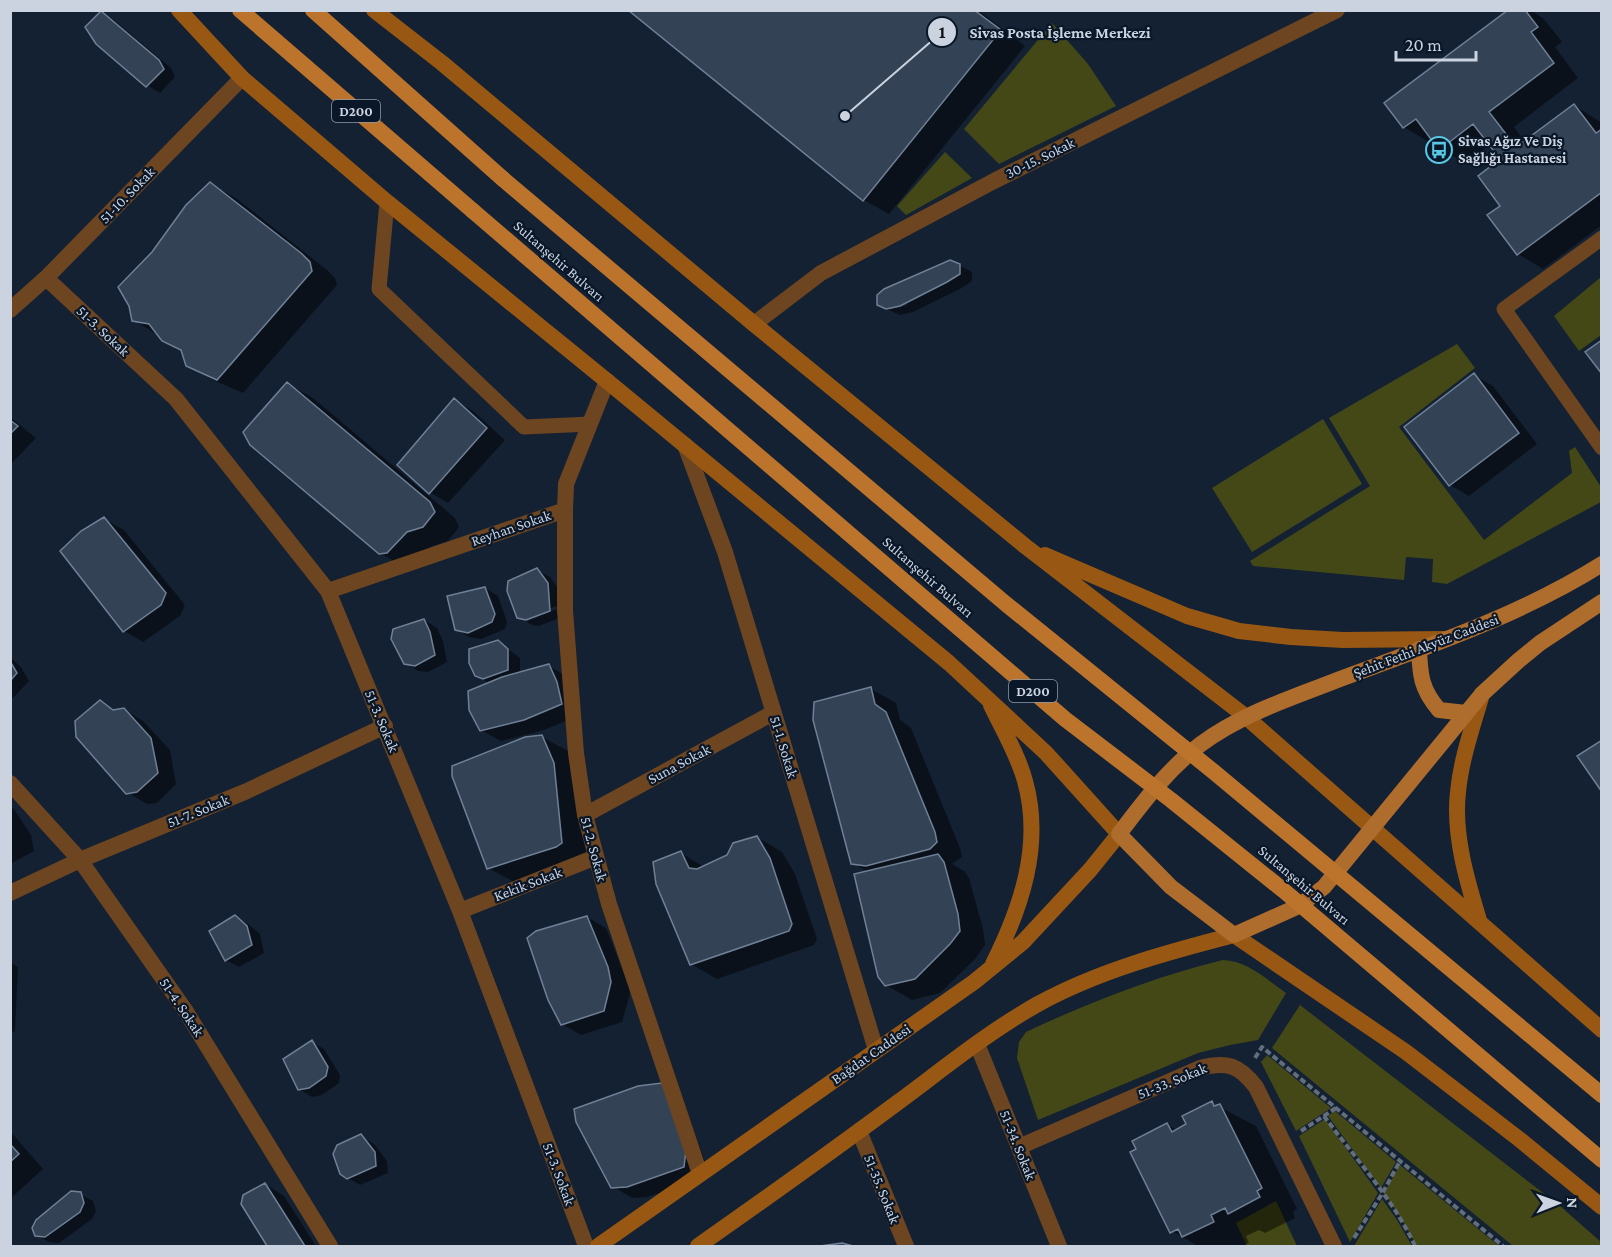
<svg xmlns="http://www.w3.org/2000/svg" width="1612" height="1257" viewBox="0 0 1612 1257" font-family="'Crimson Pro',serif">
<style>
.green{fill:#444817}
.shadow{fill:#0007;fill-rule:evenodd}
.building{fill:#334255;stroke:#708197;stroke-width:1.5}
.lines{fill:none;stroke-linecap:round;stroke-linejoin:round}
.path{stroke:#626e7d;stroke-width:4;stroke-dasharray:6 3;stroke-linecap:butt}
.service{stroke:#6d4520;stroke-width:15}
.minor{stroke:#6d4520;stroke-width:16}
.secondary{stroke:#985813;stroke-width:16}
.primary{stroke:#ae6c2d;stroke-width:16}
.trunk{stroke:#bc742c;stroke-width:16}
.trunk-bridge{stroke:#bc742c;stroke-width:16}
.labels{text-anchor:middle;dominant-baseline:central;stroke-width:4.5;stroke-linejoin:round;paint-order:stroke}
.shield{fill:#0a1728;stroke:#909ba8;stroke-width:1.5}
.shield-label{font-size:14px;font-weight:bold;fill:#cad3df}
.poi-label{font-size:15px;font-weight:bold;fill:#cad3df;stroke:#0a1728;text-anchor:start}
.street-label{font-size:15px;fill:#cad3df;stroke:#0a1728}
.leader{fill:none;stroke:#cad3df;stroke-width:2}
.callout-dot{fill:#cad3df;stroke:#0a1728;stroke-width:2}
.mark-label{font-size:18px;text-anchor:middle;font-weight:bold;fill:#111}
.callout-label{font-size:16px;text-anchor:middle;font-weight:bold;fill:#cad3df;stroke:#0a1728;stroke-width:4.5;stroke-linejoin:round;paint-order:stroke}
</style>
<rect width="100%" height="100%" fill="#132133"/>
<!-- green -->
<path class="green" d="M1052 23 1088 64 1116 106 999 164 964 129Z
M945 152 972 178 906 215 897 206Z
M1601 277V335L1579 351 1554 316Z
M1457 344 1475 368 1399 427 1484 540 1572 473 1569 451 1575 447 1601 487V502L1447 584 1432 582 1433 559 1406 557 1404 580 1253 566 1250 561 1370 486 1329 418Z
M1323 419 1362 484 1252 552 1212 488Z
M1223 960C1248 961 1266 979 1286 993L1258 1040 1230 1045 1198 1053 1038 1120 1017 1058 1019 1042 1026 1032C1090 1002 1154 977 1223 960Z
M1300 1005 1560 1206 1601 1242V1246H1513L1272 1048Z
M1267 1055 1331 1108 1296 1131 1261 1062Z
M1335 1111 1396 1162 1381 1188 1328 1116Z
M1325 1119 1378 1193 1350 1242 1299 1136Z
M1400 1165 1499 1246H1417L1401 1218 1384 1193Z
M1382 1199 1397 1220 1412 1246H1354Z
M1276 1201 1297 1246H1247L1236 1223Z"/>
<!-- shadow -->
<path class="shadow" d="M630 10H978L1025 46 889 214 864 200Z
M1510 10H1530L1544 19 1562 42 1555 47 1578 78 1514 127 1525 142 1574 105 1602 123V225L1543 269 1518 254 1489 216 1502 206V160L1490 144 1465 163 1440 149 1433 139 1429 142 1404 127Z
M102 13 114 20 171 68 175 77 160 93 147 85Z
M210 184 236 198 327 270 335 278 337 285 243 393 213 380 188 365 183 351 134 320 153 253Z
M959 265 972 272V281L960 289 913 312 900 315 878 305ZM907 302V305L889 310V307Z
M1474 375 1493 386 1537 444 1469 496 1450 485Z
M288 384 313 398 455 518 459 527 448 541 432 546 412 566 406 568 380 553Z
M454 400 473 411 505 440 448 503 429 492Z
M10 417 36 438 10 465Z
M104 519 124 530 185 605 180 616 143 642 124 631Z
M537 570 550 577 560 591 562 617 539 626 532 625 519 617ZM556 606 557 609 527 621V618Z
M485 588 498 596 507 622 505 629 481 639 469 637 456 629Z
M424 620 437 628 443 641 447 662 428 672 418 671 405 663Z
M498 642 520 658V674L549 666 568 677 581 715 544 730 501 741 481 730 490 684 476 675Z
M10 657 21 667 29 681 13 698 10 697Z
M871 689 896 703 900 720 911 728 960 848 962 857 952 864 964 871 969 878 983 929 985 945 975 959 940 993 912 1000 886 985 868 872 852 863Z
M100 702 116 711 124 709 143 721 170 750 176 784 157 803 147 804 127 792Z
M542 737 568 751 579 779 587 858 514 882 488 868Z
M10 807 14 809 31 835 34 851 10 864Z
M757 837 782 852 795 874 817 939 814 945 717 979 691 964 681 853 704 867 728 856Z
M235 917 248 924 260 934 264 953 239 967 226 960Z
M587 917 606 928 626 979 630 993 622 1022 581 1035 562 1024Z
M10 962 18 967 15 1032 10 1031Z
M312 1042 324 1049 340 1075 339 1083 322 1095 312 1097 299 1089Z
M681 1096 705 1161 703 1178 647 1197 632 1198 612 1186Z
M1212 1103 1256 1126 1297 1209 1293 1212 1295 1218 1265 1233 1259 1230 1246 1236 1249 1243 1241 1246H1198L1172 1231 1167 1125 1177 1130 1188 1125Z
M10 1131 43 1169 10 1199Z
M361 1136 374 1144 387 1161 388 1173 360 1185 348 1178Z
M265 1184 284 1196 316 1246H268L243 1203Z
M80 1194 93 1201 96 1211 92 1219 59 1243 49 1242 36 1235Z"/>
<!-- building -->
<path class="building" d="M628 10H974L1001 30 863 201Z
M1508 10H1525L1538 27 1531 32 1554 63 1489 112 1516 147 1574 104 1596 133 1602 129V192L1517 255 1487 215 1500 206 1478 176 1500 159 1473 124 1439 150 1416 119 1403 128 1384 103Z
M101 11 159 60 164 69 146 87 96 44 85 27Z
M210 182 301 253 310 262 312 271 217 380 186 366 181 350 162 341 149 324 132 321 129 306 118 287 152 252 186 205Z
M950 260 960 264V274L947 282 900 306 886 309 877 305V295L884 289Z
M1602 340V374L1585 352Z
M1474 373 1519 433 1449 486 1404 427Z
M287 382 430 502 435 512 423 527 407 532 387 553 379 554 250 445 243 432Z
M454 398 487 428 429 494 397 465Z
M10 420 18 426 10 434Z
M104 517 166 593 161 605 123 632 60 551 81 531Z
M537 568 548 583 550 611 526 620 517 618 507 591 508 581Z
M485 587 495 614 492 622 468 633 455 630 447 596Z
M424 619 430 632 435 655 415 666 404 664 391 639 393 629Z
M498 640 508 649V670L483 679 475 676 469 663V649Z
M10 661 17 673 10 681Z
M549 664 557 682 562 704 524 720 480 731 469 710 468 691 502 677Z
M871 687 875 704 886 712 935 832 937 842 930 849 866 866 851 864 813 720 814 702Z
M100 700 113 710 124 708 151 738 158 773 137 792 126 794 76 737 75 721Z
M542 735 554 763 562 843 556 847 487 869 452 776V766L525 737Z
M1602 740V792L1577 756Z
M757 836 770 858 792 924 789 931 690 965 656 884 653 862 681 851 689 868 697 869 727 855 733 843Z
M938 854 944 862 958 914 960 931 950 944 915 979 885 986 878 977 854 874Z
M235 915 247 926 252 945 225 961 209 931Z
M587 916 608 967 611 982 604 1011 561 1025 548 1000 527 938 536 931Z
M312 1040 328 1067 326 1076 309 1088 298 1090 283 1059Z
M662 1083 686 1150 684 1167 627 1187 611 1188 576 1122 574 1109 638 1086Z
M1212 1101 1214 1106 1220 1104 1262 1188 1257 1191 1260 1197 1228 1214 1225 1208 1211 1215 1214 1222 1182 1237 1178 1229 1170 1233 1130 1152 1136 1149 1132 1141 1167 1123 1172 1132 1186 1124 1182 1116Z
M361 1134 375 1152 376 1166 347 1179 340 1174 333 1154 337 1145Z
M10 1144 19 1154 10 1162Z
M265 1183 305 1246H267L241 1204 243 1195Z
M71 1191 81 1192 84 1203 80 1212 45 1237 35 1236 32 1228 36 1220Z
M842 1243 853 1246H820Z"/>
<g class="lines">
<!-- path -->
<path class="path" d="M1255 1058 1262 1047 1503 1246
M1324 1116C1354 1157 1394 1200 1415 1246
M1301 1131 1336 1108
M1354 1238 1382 1194 1400 1161"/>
<!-- service -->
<path class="service" d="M387 202 379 289 524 427 590 424
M1602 238 1504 309 1602 448"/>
<!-- minor -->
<path class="minor" d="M46 278 176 399 328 591 460 911 586 1246
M10 310 46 278 242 78
M754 324 821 273 994 181 1337 10
M685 445 725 552 876 1050
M565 510V611L576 753 585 815 609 904 700 1174
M328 591 565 510 566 484 607 381
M10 783 80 860 185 1010 330 1246
M585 815 773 713
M10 893 80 860 247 791 385 726
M460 911 596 857
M977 1044 1059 1246
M859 1131 906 1246
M1019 1147 1200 1068C1227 1061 1239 1065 1256 1087L1334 1246"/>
<!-- secondary -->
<path class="secondary" d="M179 10 242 78 387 202 607 381 949 663 1046 753 1119 834 1090 870 1023 942 974 982 598 1246
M374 10 442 63 754 324 1025 546 1245 716 1602 1030
M1045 555 1187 616 1239 631 1291 637 1343 640 1445 639
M991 705C1003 730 1018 755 1025 781 1043 845 1021 908 993 964
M1479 920C1467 881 1453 834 1458 792 1461 759 1473 726 1482 694
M698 1246C765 1199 831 1152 897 1103 943 1069 988 1032 1038 1004 1098 971 1168 952 1234 935L1406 1052 1519 1139 1602 1207"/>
<!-- primary -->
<path class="primary" d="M1602 564C1521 615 1429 646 1340 679 1292 698 1243 713 1201 744 1168 769 1144 801 1119 834L1171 887 1234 935 1299 906 1324 887 1482 694 1518 661 1540 643 1602 602
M1419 649C1420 675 1421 689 1439 710L1466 713"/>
<!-- trunk -->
<path class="trunk" d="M240 10 473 211
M313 10 503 179"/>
<!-- trunk-bridge -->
<path class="trunk-bridge" d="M503 179 1006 604 1214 772 1602 1095
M473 211 1065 719 1171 800 1283 890 1602 1160"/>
</g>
<!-- icons -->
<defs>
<symbol id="bus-ring" viewBox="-11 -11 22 22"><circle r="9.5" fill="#0a1728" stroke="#59c8e5" stroke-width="1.5"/><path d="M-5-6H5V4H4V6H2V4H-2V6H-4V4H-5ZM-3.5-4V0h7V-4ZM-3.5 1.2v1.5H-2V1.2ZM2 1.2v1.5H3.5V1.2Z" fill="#59c8e5"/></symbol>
</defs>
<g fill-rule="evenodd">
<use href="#bus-ring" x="1424" y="135" width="30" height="30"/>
</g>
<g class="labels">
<!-- shield labels -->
<g class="shield">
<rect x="332" y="100" width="48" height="22" rx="4.5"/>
<rect x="1009" y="680" width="48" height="22" rx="4.5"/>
</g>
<g class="shield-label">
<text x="356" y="111">D200</text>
<text x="1033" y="691">D200</text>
</g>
<!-- poi labels -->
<g class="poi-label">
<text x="1458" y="141">Sivas Ağız Ve Diş<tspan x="1458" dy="17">Sağlığı Hastanesi</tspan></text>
</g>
<!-- street labels -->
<g class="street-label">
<text transform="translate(1040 158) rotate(-26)">30-15. Sokak</text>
<text transform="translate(127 195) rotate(-46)">51-10. Sokak</text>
<text transform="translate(559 261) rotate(41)">Sultanşehir Bulvarı</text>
<text transform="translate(103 331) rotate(43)">51-3. Sokak</text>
<text transform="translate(511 528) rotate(-19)">Reyhan Sokak</text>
<text transform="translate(928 577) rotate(41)">Sultanşehir Bulvarı</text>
<text transform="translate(1426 646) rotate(-21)">Şehit Fethi Akyüz Caddesi</text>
<text transform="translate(382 721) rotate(67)">51-3. Sokak</text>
<text transform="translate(784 747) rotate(73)">51-1. Sokak</text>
<text transform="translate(679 764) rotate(-28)">Suna Sokak</text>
<text transform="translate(198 811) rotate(-22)">51-7. Sokak</text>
<text transform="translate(594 849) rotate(75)">51-2. Sokak</text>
<text transform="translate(528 884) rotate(-21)">Kekik Sokak</text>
<text transform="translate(1304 885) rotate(40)">Sultanşehir Bulvarı</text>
<text transform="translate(182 1007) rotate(56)">51-4. Sokak</text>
<text transform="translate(871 1054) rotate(-35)">Bağdat Caddesi</text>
<text transform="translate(1172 1081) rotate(-22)">51-33. Sokak</text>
<text transform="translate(1018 1145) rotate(68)">51-34. Sokak</text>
<text transform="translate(559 1174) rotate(69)">51-3. Sokak</text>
<text transform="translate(882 1189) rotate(68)">51-35. Sokak</text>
</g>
</g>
<!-- callouts -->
<path class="leader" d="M845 116L942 32"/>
<g class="callout-dot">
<circle cx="845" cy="116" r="6"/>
<circle cx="942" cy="32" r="15"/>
</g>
<g class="mark-label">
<text x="942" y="38">1</text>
</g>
<g class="callout-label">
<text x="1060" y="38">Sivas Posta İşleme Merkezi</text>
</g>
<!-- border -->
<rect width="1612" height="1257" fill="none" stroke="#cad3df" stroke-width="24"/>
<!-- north arrow -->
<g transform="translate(1558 1203) rotate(89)" stroke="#0a1728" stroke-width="4.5" paint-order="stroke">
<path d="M0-4.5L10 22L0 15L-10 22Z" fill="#cad3df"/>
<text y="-9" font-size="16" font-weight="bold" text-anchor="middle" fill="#cad3df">N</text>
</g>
<!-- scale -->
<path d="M1396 51v9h80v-9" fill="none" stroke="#cad3df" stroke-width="3"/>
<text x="1405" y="51" font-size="18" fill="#cad3df" stroke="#0a1728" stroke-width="4.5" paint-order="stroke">20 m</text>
</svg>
